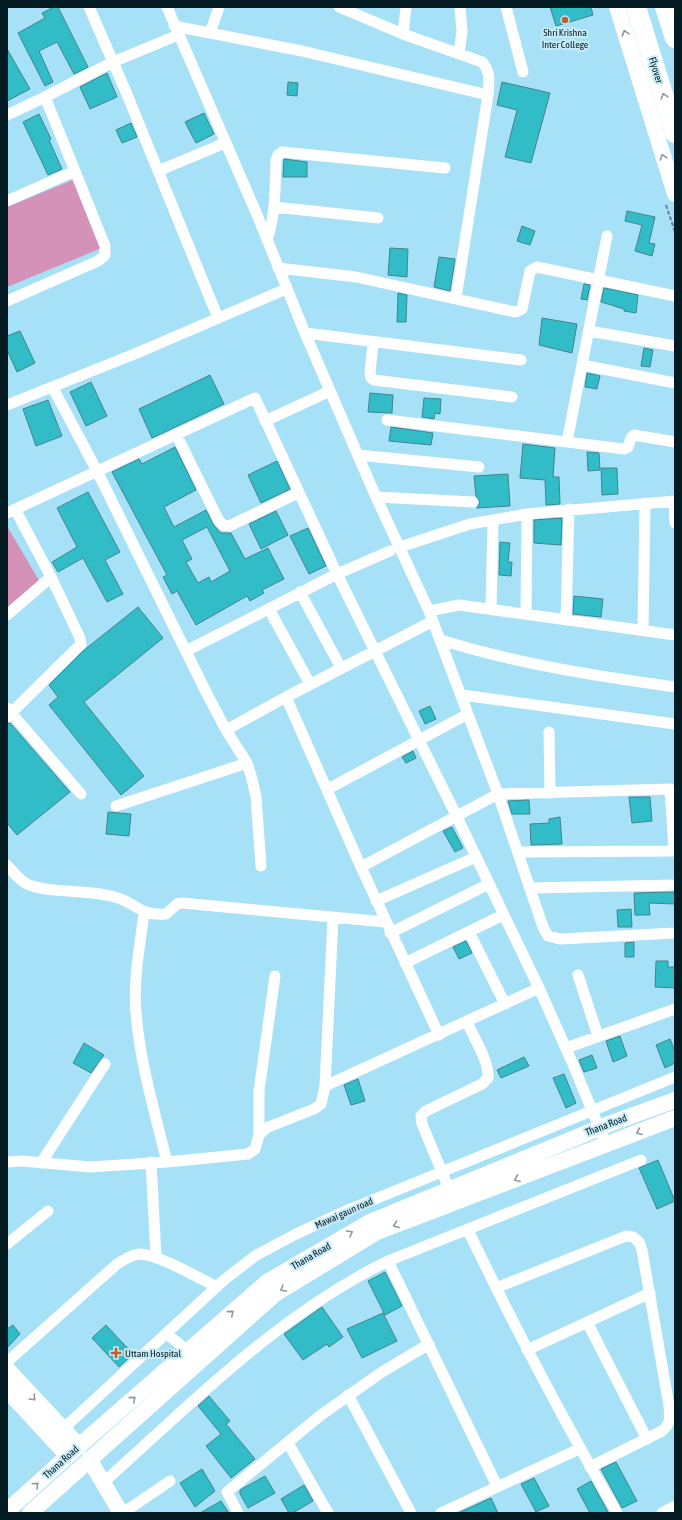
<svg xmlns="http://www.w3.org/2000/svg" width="682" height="1520" viewBox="0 0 682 1520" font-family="'Asap Condensed',sans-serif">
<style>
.green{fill:#d592b9}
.building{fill:#32bcc8;stroke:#43848b;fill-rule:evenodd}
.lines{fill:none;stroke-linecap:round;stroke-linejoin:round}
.path{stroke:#5f899a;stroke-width:2;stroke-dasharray:4 2;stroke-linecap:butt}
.street{stroke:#fff;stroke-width:11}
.secondary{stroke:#fff;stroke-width:16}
.highway{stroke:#fff;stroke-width:20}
.oneway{stroke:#8e989c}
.poi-dot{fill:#c35d2c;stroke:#c8ebf8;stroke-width:1.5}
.labels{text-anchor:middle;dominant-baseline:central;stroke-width:4;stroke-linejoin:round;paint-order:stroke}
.poi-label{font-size:10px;fill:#041b24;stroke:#c8ebf8}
.street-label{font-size:10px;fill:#041b24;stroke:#c8ebf8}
</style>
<rect width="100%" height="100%" fill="#a7e1f8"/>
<!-- green -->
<path class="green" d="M75 179 102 248 7 287V207Z
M7 526 40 582 7 610Z"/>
<!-- building -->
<path class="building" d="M54 7H58L88 67 74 74 57 42 39 51 53 82 45 86 18 33 45 18 42 13Z
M550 7H591L593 15 556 26Z
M7 49 30 89 7 101Z
M107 73 117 97 90 109 80 87Z
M288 82 298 83 297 96 287 95Z
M502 82 550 93 531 163 505 157 517 110 497 105Z
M204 113 214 134 196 143 185 122Z
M39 114 51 139 49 140 62 169 48 175 23 122Z
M131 123 137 137 122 143 116 130Z
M284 159 307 162V177H283Z
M627 211 655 217 649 243 655 244 652 256 635 251 642 225 625 221Z
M522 226 535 231 530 245 517 241Z
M390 248 408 249 407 277 388 275Z
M439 257 455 259 450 291 434 287Z
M584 284 590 285 587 300 581 299Z
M604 288 638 295 636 313 624 311V309L601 302Z
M398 293 407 295 406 322H397Z
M542 318 577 324 572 353 539 345Z
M20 331 35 363 17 372 7 350V336Z
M644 348 653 350 650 367 641 366Z
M587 373 600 376 597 389 585 387Z
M210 375 224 404 152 438 139 409Z
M91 382 107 416 86 426 70 392Z
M370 393 393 395 392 413 368 412Z
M424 398 441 399 440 414 435 413 434 419 422 417Z
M48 400 62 436 36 446 23 409Z
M391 427 433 433 431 445 389 441Z
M523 444 555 448 553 477H559L560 504 546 505 545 480 520 478Z
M175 447 196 490 164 507 174 527 206 510 213 524 218 530 221 533H231L245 559 268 548 284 579 262 590 264 593 250 601 247 596 196 625 177 591 172 594 163 577 167 575 112 472 139 459 142 464ZM207 527 230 571 211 582 209 577 198 583 186 562 192 559 182 540Z
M587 452 599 453 600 470 588 471Z
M277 461 290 489 261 503 248 475Z
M601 468H617L618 494 602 495Z
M508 474 510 506 477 508 480 502 476 496 474 476Z
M88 492 120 552 105 560 123 594 107 602 83 558 58 572 52 562 77 547 57 508Z
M276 511 288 535 261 549 249 524Z
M562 518 561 545 534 543V520Z
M308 528 326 566 309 574 290 536Z
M500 542 510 543 508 562H512L511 576 499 575Z
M574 596 603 599 601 617 573 614Z
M138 607 163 638 84 702 144 776 121 795 49 705 58 697 49 685 83 651Z
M430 706 436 719 425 724 419 711Z
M10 723 70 792 17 835 7 823V724Z
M413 751 416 758 406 763 402 757Z
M629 797H650L652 821 632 823Z
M529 800 530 814H512L508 801Z
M108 812 131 814 129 836 106 834Z
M560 817 562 844 531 845 530 824 549 823V819Z
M452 827 463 848 455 852 443 831Z
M675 892V904L649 903 650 915H635L634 893Z
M631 909 632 927H618L617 910Z
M466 941 472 953 459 959 453 947Z
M634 942V957H625V943Z
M656 961H668V967H675V988L655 987Z
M620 1036 627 1056 613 1062 606 1041Z
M670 1039 675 1051V1063L665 1068 656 1045Z
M84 1043 104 1055 91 1073 73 1063Z
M592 1055 597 1068 584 1072 579 1060Z
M524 1057 529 1066 501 1078 497 1070Z
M564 1074 576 1103 566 1108 553 1078Z
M358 1079 365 1101 351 1105 344 1085Z
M658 1160 675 1201 657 1209 639 1168Z
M385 1272 402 1306 385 1315 368 1281Z
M322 1307 343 1337 329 1347 327 1344 303 1360 284 1334Z
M383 1313 397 1341 362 1358 347 1329Z
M13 1325 20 1334 7 1348V1329Z
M106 1325 133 1354 119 1367 92 1338Z
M209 1396 230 1421 226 1424 255 1459 231 1478 206 1446 221 1434 198 1406Z
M616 1462 637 1501 622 1508 601 1469Z
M202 1469 215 1491 195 1507 180 1483Z
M265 1476 275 1493 248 1508 240 1494V1490Z
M534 1478 549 1506 536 1512 521 1484Z
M591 1481 608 1512 607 1513H590L577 1489Z
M304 1485 313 1501 293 1513H289L281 1499Z
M491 1498 498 1513H458Z
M221 1501 229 1513H200Z"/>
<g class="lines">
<!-- path -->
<path class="path" d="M666 205 675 232"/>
<!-- street -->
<path class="street" d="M89 7 126 92 218 318
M167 7 258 217 305 333 376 497 429 611 498 794 543 927 548 936 560 939 675 933
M339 7 403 34 482 62C491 72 489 82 488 95L456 298
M506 7 523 72
M174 26 302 51 488 95
M210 33 219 7
M403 34 406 7
M459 54 462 31 460 7
M7 115 45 97
M75 171 45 97 113 62 178 35
M158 171 225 143
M7 201 75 171 105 246V255L98 261 7 301
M274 207 378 218
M267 240C276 214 275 187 276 160L278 155 282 152 445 168
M278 268 356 277 515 312 522 309 530 271 537 267 675 296
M589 331 675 346
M305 333 521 360
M373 343 370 373 371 378 374 380 512 397
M582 365 675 383
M53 388 97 471 206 692 226 730 247 763 252 779 256 797 261 866
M7 405 137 353 286 289
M387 420 624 449 628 447 631 438 634 435 675 442
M265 421 330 391
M176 434 219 521 223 525 229 526 298 493
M567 442 607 236
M358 455 479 467
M376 497 473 502
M674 501 675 523
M7 513 255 398 337 574 457 817 539 988 572 1062 606 1144
M400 547 470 524 527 514 675 501
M300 592 341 668
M269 609 310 684
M491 609 493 520
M429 611 459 605 675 635
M526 613 527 514
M7 615 51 577
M566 619 569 509
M643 630 645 503
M441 640C518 664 596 676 675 687
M186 651 337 574 390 551
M462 695 675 724
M286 697 433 621
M7 708 81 794
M7 717 81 644 80 638 51 577 15 509
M226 730 286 697 361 867
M549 732 550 793
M328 789 464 716
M116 806 247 763
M518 852 675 851
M7 865C13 872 19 880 27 884 49 894 89 889 115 897 137 903 139 916 166 914L177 904 182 903 385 922
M530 888 675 885
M376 901 476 857
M144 913C140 945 133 980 136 1013 140 1063 155 1113 167 1162
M469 932 505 1004
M390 933 489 884
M405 963 503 915
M578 975 598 1036
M439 1035 361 867 498 794 670 789 674 851
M566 1048 675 1009
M325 1086 333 918
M259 1135V1091L275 976
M7 1162 22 1161 90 1167 167 1162 248 1154 255 1149 259 1135 266 1128 314 1109 321 1104 325 1086 539 988
M151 1162 156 1257
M41 1163 105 1064
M449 1189 422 1124 421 1116 426 1111 482 1084 488 1078C489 1060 474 1039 467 1022
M468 1230C514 1326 563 1420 617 1513
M7 1244 48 1211
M388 1261 497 1486
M496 1288 626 1236 633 1237 639 1242 642 1250 669 1406C670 1417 671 1424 662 1431L590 1467
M587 1322 647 1439
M167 1334 193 1355
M527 1350 650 1293
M7 1362 117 1264C124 1260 132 1254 140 1254 160 1255 198 1278 217 1287
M348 1395 411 1513
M63 1429 224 1280 255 1256 296 1234 348 1210 675 1077
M288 1443 328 1513
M103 1483C193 1402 278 1315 388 1261L641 1160
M123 1513 170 1481
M238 1513 227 1492 321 1415 382 1372 429 1344
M441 1513 579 1449
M662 1513 675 1506"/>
<!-- secondary -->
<path class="secondary" d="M617 7 675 194
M7 1369 79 1446
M7 1390 68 1456
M89 1459 121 1513
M7 1511 79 1446 267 1282 370 1222 609 1124 675 1100
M30 1513 275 1294 377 1232 675 1118"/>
<!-- highway -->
<path class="highway" d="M636 7 675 133
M665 7 675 38"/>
</g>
<!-- one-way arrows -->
<defs><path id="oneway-chevron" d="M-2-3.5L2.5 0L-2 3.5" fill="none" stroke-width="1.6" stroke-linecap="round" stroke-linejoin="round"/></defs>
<g class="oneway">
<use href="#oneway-chevron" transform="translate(625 33) rotate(-107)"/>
<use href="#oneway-chevron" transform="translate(664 96) rotate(-107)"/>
<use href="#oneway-chevron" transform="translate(663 157) rotate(-107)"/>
<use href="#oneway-chevron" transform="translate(639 1132) rotate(159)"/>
<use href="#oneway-chevron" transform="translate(517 1179) rotate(159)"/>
<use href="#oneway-chevron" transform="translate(396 1225) rotate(159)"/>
<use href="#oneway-chevron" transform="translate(350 1233) rotate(-30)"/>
<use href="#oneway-chevron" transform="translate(283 1289) rotate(149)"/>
<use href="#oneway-chevron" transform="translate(231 1313) rotate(-41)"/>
<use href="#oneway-chevron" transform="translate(33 1398) rotate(47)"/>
<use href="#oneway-chevron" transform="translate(133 1399) rotate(-41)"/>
<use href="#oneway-chevron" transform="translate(36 1485) rotate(-42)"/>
</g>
<!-- markers -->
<g class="poi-dot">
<circle cx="565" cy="20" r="4"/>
<path d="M114 1347h4v4h4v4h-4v4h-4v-4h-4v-4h4z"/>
</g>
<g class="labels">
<!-- poi labels -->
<g class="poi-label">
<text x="565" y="32">Shri Krishna<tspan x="565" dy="12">Inter College</tspan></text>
<text x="125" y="1353" text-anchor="start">Uttam Hospital</text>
</g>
<!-- street labels -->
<g class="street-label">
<text transform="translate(656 70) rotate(73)">Flyover</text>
<text transform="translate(606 1125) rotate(-21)">Thana Road</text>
<text transform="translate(344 1213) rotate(-24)">Mawai gaun road</text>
<text transform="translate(311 1256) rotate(-30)">Thana Road</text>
<text transform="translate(61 1462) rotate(-42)">Thana Road</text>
</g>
</g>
<!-- border -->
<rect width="682" height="1520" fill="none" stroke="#041b24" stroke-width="16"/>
</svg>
